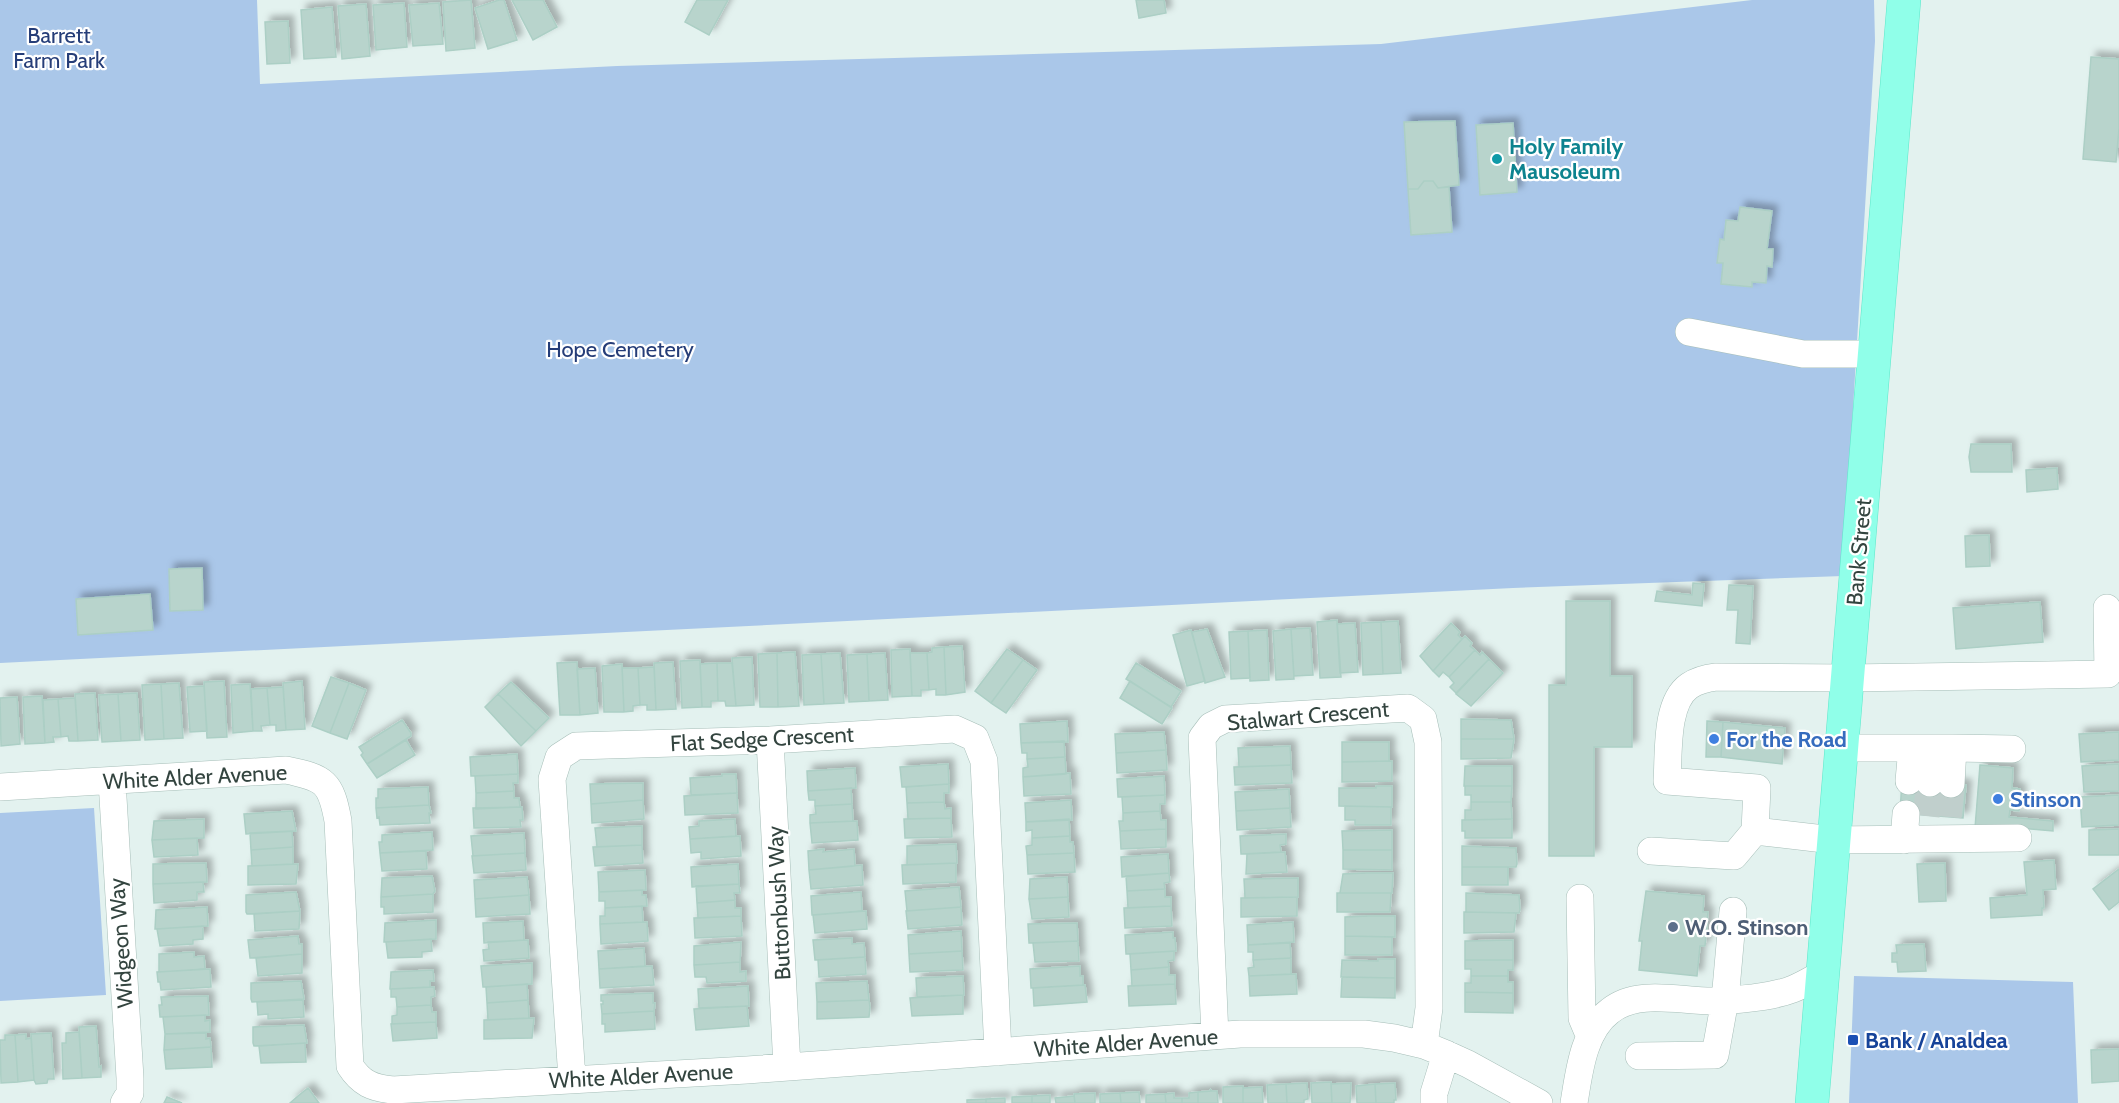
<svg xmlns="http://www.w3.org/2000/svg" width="2119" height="1103" viewBox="0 0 2119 1103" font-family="Cabin,sans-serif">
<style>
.green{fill:#aac7e9}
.building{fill:#b8d4cc;stroke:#accfc5;stroke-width:1.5;filter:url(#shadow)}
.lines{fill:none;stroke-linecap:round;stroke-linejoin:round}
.minor-tunnel{stroke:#c0cfcc;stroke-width:27;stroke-dasharray:27 14;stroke-linecap:butt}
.minor-casing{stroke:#a6beb8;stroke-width:28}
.major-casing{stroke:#5de7ca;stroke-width:34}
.minor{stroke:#fff;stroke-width:27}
.major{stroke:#90ffe9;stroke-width:33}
.culture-dot{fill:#0f9aa8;stroke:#fff;stroke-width:2}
.shop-dot{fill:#3f7fe0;stroke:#fff;stroke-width:2}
.service-dot{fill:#5c6f8a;stroke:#fff;stroke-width:2}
.transit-dot{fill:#1a4fb4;stroke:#fff;stroke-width:2}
.labels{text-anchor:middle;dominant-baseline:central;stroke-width:4.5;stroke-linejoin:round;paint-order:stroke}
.park-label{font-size:22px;fill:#253d78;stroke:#fff}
.culture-label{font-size:22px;font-weight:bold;fill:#0d838f;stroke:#fff;text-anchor:start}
.street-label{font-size:22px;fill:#33443f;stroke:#fff}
.shop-label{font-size:22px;font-weight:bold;fill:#366cbe;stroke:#fff;text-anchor:start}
.service-label{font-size:22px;font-weight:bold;fill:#4e5e75;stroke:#fff;text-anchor:start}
.transit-label{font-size:22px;font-weight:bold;fill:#164399;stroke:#fff;text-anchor:start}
</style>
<defs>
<filter id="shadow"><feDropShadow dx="5.5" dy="-5.5" stdDeviation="3" flood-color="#0004"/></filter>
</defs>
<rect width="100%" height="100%" fill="#e3f2ef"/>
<!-- green -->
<path class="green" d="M0 0H257L260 84 617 66 1381 44 1752 0H1874L1875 41 1843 576 1513 588 0 663Z
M94 808 106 995 0 1001V813Z
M1854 976 2073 982 2078 1103H1849Z"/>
<!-- building -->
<path class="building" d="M471 0 475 48 446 51 443 2Z
M499 0H504L517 40 488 49 475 8Z
M512 0H543L557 27 533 40Z
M697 0H728L709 35 685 22Z
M1136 0H1164L1166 13 1139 18Z
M404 3 407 47 376 50 373 5Z
M439 3 443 44 413 46 409 5Z
M366 4 370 56 342 59 338 6Z
M332 7 336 57 304 59 301 10Z
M288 21 290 63 267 64 265 22Z
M2091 57 2119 59V129L2116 162 2083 159Z
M1455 121 1459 185 1438 188 1433 181H1424L1418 189H1408L1404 122Z
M1513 123 1517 192 1480 195 1476 125Z
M1424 181H1433L1438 188 1449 187 1452 232 1411 235 1408 189H1418Z
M1740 207 1772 211 1767 249H1773L1772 267 1767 266 1766 283 1752 282V287L1721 284 1723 263H1717L1720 239 1724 240 1726 220 1738 221Z
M1971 444H2011L2012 472H1971L1969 457Z
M2057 468 2058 489 2027 492 2026 470Z
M1989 535 1990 566 1966 567 1965 536Z
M202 568 203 610 170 611 169 569Z
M1693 583 1704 584 1702 606 1655 601 1657 591 1692 595Z
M1729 585 1753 586 1750 644 1736 643 1738 610H1727Z
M150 594 153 630 78 635 76 599Z
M1566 601H1610V676H1632V747H1594V856H1549V685H1566Z
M2040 602 2043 642 1956 649 1953 608Z
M1337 620 1341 677 1320 678 1317 622Z
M1398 621 1401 673 1383 674 1381 622Z
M1381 622 1383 674 1363 675 1361 623Z
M1355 623 1358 672 1340 673 1337 624Z
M1451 623 1460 632 1458 635 1462 639 1433 671 1420 656Z
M1310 628 1313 675 1294 676 1291 629Z
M1207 629 1225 677 1205 683 1192 632Z
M1291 629 1294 679 1276 680 1273 631Z
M1191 630 1205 681 1187 686 1173 635Z
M1267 630 1269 680 1250 681 1248 631Z
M1248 631 1250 678 1231 679 1229 632Z
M1465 636 1472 643 1470 646 1475 650 1449 677 1443 672 1439 677 1433 671Z
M962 646 965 692 946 695 944 647Z
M944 647 946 695H936V689L929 690 927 653 932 652V648Z
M910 649 912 696 892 697 891 650Z
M1007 649 1023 660 991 703 975 691Z
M1475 650 1480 655 1482 652 1489 659 1456 693 1450 687 1454 683 1449 677Z
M795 652 799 706 778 707 777 653Z
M777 653 778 707H760L758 654Z
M840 653 844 703 824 704 821 654Z
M885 653 888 700 869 701 867 654Z
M910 653H927L929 690H921V696H912Z
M821 654 824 704 804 705 802 655Z
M867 654 869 701 849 702 847 655Z
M752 657 754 705 736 706 732 658Z
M1489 659 1503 673 1471 706 1456 694Z
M700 660 702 707 682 708 680 661Z
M1023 660 1037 670 1006 713 991 703Z
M577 662 580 715H560L557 663Z
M673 662 676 709 656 710 654 663Z
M717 663H732L736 706H726L725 701H718Z
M717 663 718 701H711V707H702L700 664Z
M1136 663 1181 691 1171 707 1126 679Z
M622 664 624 712H604L602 666Z
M654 667 656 710H647V705H640L638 668Z
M595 668 598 713 580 715 577 669Z
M622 668H638L640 705 633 706V711L624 712Z
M331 677 349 683 330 733 312 726Z
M224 681 227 737 207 738 204 682Z
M302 681 305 729 286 730 283 683Z
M1130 681 1172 708 1162 724 1120 698Z
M511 682 549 718 536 731 498 694Z
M179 683 183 738 164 739 161 684Z
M349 683 366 690 347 739 330 733Z
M161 684 164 739 145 740 142 685Z
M250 684 253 731 233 733 231 685Z
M204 686 207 731 190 732 187 687Z
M283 687 286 730 276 731V725H270L267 688Z
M267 688 270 725 261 726 262 731H253L251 689Z
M95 693 98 740 78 741 75 694Z
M137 693 140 740 121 741 118 694Z
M118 694 121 741 102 742 99 695Z
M498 694 536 731 521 746 485 707Z
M42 696 45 743 25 744 23 697Z
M17 697 20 744 1 746 0 698Z
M75 698 78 741H69L68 736 61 737 58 699Z
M58 699 61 737H53L54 742 45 743 43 700Z
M1461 719 1511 720 1514 739H1461Z
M402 720 411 733V736L367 764 361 755 363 753 359 747Z
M1067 721 1068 742 1021 743 1020 724Z
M1707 721 1723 722 1721 757H1706Z
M1723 722 1785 728 1782 764 1721 757Z
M1164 732 1166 750 1116 753 1115 734Z
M2119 732V760L2081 762 2079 734Z
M1461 739H1514L1511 758 1461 759Z
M406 740 415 755 377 778 367 764Z
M1064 741 1065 757 1027 759V753H1022L1021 743Z
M1342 742H1389V761L1342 762Z
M1290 746 1291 765 1239 767 1238 748Z
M1166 750 1167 770 1117 773 1116 753Z
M517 754 518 774 471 776 470 757Z
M1065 757 1066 774 1023 777V768L1028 767 1027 759Z
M1392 761V781L1342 782V762Z
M948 764 949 784 902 787 900 767Z
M2119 764V791L2084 792 2082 766Z
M1291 765 1292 783 1235 785 1234 767Z
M1980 765 2013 768 2012 788 2020 789 2019 811 2010 810 2009 817 2053 821V831L2009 827 1975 828Z
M1465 766H1512V786H1464Z
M855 768 856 788 808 791 807 771Z
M1070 773 1071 794 1024 796 1023 777Z
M518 774V783H513L514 791 476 793 475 776Z
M722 774H736L737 793 691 795 690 778 722 776Z
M1164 776 1165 795 1118 797 1117 779Z
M1902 780 1966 785 1963 818 1900 813Z
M643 783V800L591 804 590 784Z
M949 784V793H944V802L907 803 906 787Z
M1376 786H1392V807L1339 806V788H1376Z
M1465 786H1512L1511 802H1471V795H1465Z
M428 787 429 805 376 808V798H378V789Z
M851 788 852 804 815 806V800H809L808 791Z
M1289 789 1290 808 1236 811 1235 792Z
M514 791V798H519L520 807 476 809V793Z
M737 793 738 813 685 815 684 796Z
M1165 795V804H1160V811L1123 813 1122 797Z
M2119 795V825L2082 827 2080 797Z
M643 800 644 819 592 823 591 804Z
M1071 800 1072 820 1026 822 1025 803Z
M944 802 945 809 951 808V818L908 819 907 803Z
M1471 802H1511L1512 819 1465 820V810H1471Z
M852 804 853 821 810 823V815L816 814 815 806Z
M429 805 431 813H429L430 823 380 825 379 817 377 818 376 808Z
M1345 806 1391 807V825H1355V820H1345Z
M522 807 523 820H520L521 827 474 828 473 808Z
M1290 808 1291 827 1237 830 1236 811Z
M292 811 296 831 246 834 244 814Z
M1160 811 1161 820H1166V829L1120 831 1119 821H1123V813Z
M951 818 952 837 905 838 904 819Z
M204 819V838L152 840 154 821Z
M735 819 736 836 690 839 689 827 699 826V821Z
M1069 819 1070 836 1032 838V830L1026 831V822Z
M1512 819V838H1465V831H1462V820Z
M857 821 858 840 812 843 810 823Z
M642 826V845L597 847 595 828Z
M1166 829V847L1121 849 1120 831Z
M2119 829V855H2089V830Z
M1392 830V850H1343L1342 831Z
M292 831 293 847 251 850 250 833Z
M432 832 433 850 380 853 379 842H382V835Z
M524 833 525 853 473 856 471 836Z
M1286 834V844L1280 845 1281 852 1241 854 1240 836Z
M740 836 741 856 701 859V852L691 853 690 839Z
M1070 836V842H1073L1074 853 1027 855 1026 846 1032 845V838Z
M197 838 198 855 154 857 152 840Z
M956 844 957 863 907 865V846Z
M642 845 643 863 595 866 593 847Z
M1462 846 1516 848 1517 864 1516 867H1462Z
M293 847V864L252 866 251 850Z
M824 849 823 852 854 849 855 866 809 870 808 851Z
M1343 850H1392V870L1343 869Z
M426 851 427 869 382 871 380 853Z
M1285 852 1287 872 1246 874 1247 854Z
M525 853 526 870 474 873 472 856Z
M1074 853 1075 872 1028 874 1027 855Z
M1168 854 1169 873 1122 877 1121 857Z
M2054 860 2056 889 2043 890 2044 908H2042V915L1991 918 1990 898 2027 895 2024 862Z
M206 863 207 882 153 884V864Z
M956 863V882L903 884 902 865Z
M1945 863 1946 901 1919 902 1917 864Z
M298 864 296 884 248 885V866Z
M738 864 739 884 692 887 691 867Z
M862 865 863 885 811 889 809 870Z
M1462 867H1508V885H1462Z
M2119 869V902L2109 910 2093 889Z
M645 870 646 890 599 892 598 872Z
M1169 873 1170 882 1164 883 1165 889 1127 891 1126 876Z
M1366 873H1393L1392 893H1340L1343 874Z
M432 876 435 891 433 894 381 897 382 878Z
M527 877 529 895 475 899 474 880Z
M1067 877 1068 897 1029 899 1030 879Z
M1298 878V897L1245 898 1244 879Z
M203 882 204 892H197V900L154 903 153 884Z
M739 884 740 893H734L735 900 697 903 696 886Z
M959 887 961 907 907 911 905 891Z
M1165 889V897H1171V906L1128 908 1127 891Z
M642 890V895H646L647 906 605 908V901H599V892Z
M1646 891 1704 896 1703 912H1708L1705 946H1700L1697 976 1639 970 1642 941H1639Z
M296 892 300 911 247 914 246 912V895Z
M861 892 862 911 812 915 811 896Z
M1337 893H1391L1390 912H1337Z
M1466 893 1519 895 1520 910 1519 913 1466 912Z
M433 894V912L384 914V907H381V897Z
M529 895 530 914 476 917 475 899Z
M1068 897 1069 917 1032 919 1029 899Z
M1297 897V916L1241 917V898Z
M735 900V908H741V916L698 918 697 903Z
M642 906 643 922 600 924V916H605V908Z
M1171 906 1172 926 1125 928 1124 908Z
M207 907 208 926 155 929 156 910Z
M961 907 962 925 908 929 906 911Z
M300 911 299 929 255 931 254 914Z
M866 911 867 929 815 933 813 915Z
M1464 912 1516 913 1514 932 1464 933Z
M741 916 742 936 695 938 694 918Z
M1368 916H1395V937L1345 936V917Z
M436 920V939L384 942 385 923Z
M523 921 524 940 484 943 483 923Z
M647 922 648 941 601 944 600 924Z
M1293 922 1294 942 1248 945 1247 925Z
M1077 923 1078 941 1029 943 1028 924Z
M203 926V939L193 940V944L160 946 157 929Z
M961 931 962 951 909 954 908 935Z
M1173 932V938H1175L1176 951 1126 954 1125 935Z
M298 936 299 944H302V954L250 958 248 940Z
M1345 936 1392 937V955H1345Z
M852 938V944L864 943 865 957 815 960 813 940Z
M431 939 432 951 422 952V957L388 958 386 942Z
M528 940 529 958 484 961 483 950 489 949 488 942Z
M1513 940V960H1465V941Z
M1078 941 1079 961 1035 962 1033 943Z
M741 942 740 962 694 965V946Z
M1290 943 1291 958 1253 960V952H1248V945Z
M1924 944 1926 971 1898 972 1897 962H1892V953H1897L1896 945Z
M644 948 645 966 599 969 598 951Z
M962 951 963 970 910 972 909 954Z
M1174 951V960L1168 961 1169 967 1131 970 1130 954Z
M194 952V957L204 956 205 969 159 972V954Z
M302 954V973L258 976 256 958Z
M865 957 866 974 819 977 818 960Z
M1291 958V974L1249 976 1248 968 1254 967 1253 960Z
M1378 959H1395V978L1341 977 1342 960 1378 961Z
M1465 960H1513V970H1508V976H1471V969H1465Z
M740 962V972L746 971V981L707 983 706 977H695L694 965Z
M532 963V984L483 987 481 966Z
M652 966 654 985 600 988 599 969Z
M1080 966V976H1083V985L1031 988 1030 969Z
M1169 967V975H1175V984L1132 986 1131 970Z
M210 969 211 987 161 990 160 982H158L157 972Z
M433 970 434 981H430V987L390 989 391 972Z
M1296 974 1297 994 1250 996 1249 976Z
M963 976 964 995 917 997 916 978Z
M1471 976H1508V982H1513V993L1465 992V983H1471Z
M1342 977 1395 978V998L1341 997Z
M301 981 304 999 252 1002 251 999V983Z
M867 981 869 1000 817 1002 816 983Z
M527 984 528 1000 487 1003 486 987Z
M1175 984 1176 1004 1129 1006 1128 986Z
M1085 985 1087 1002 1034 1006 1033 988Z
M748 986 749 1006 699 1008 698 989Z
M434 987 435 996 431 997V1005L397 1007 396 997H391V989Z
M1465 992 1513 993V1013L1465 1012Z
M653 993V1003H655L654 1011 602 1014 601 1004H603V1001H601V995Z
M963 995V1014L912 1016 910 998Z
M208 996 209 1015 160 1017 159 1005H162L161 997Z
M303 1000 304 1017 268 1019V1014L258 1015 257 1002Z
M528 1000 529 1018 488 1020 487 1003Z
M869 1000 870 1007 869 1017 817 1019V1002Z
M431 1005 432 1012H436V1022L392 1024V1016L397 1015V1007Z
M747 1006 749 1026 696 1030 694 1009Z
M654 1011 655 1029 605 1032V1024H602V1014Z
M205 1015V1021L210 1020V1032L165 1034 163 1017Z
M534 1018 532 1038 484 1039V1020Z
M436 1022 437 1038 393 1041 391 1024Z
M304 1025 307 1043 254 1046 253 1043V1027Z
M96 1026 99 1067 101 1066V1077L82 1078 79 1027Z
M79 1032 82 1078 63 1079 62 1043H66V1033Z
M51 1033 54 1079H48L47 1083 36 1084 34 1080 31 1034Z
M206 1033V1039L210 1038 211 1047 164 1050 165 1034Z
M26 1034V1039L31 1038 34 1080 18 1082 15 1035Z
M5 1035H15L18 1082 1 1083 0 1040H5Z
M305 1043 306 1062 261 1063 259 1046Z
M211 1047 212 1067 166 1069 164 1050Z
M2119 1049V1081L2092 1083 2091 1050Z
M1331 1082 1332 1103H1312L1311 1083Z
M1307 1083 1308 1099 1304 1100V1103H1287L1286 1084Z
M1351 1083 1350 1103H1332L1331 1084Z
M1395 1083 1396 1100H1394V1103H1376L1375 1084Z
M1286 1084 1287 1103H1268L1267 1085Z
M1375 1084 1376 1103H1357L1356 1086Z
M1243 1086V1103H1223V1087Z
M1262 1087 1263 1103H1243V1088Z
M308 1088 319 1103H290L298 1096Z
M1210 1089 1212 1091H1217L1218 1103H1198V1092L1211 1091Z
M1139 1092 1140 1103H1121L1120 1093Z
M1198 1092V1103H1182V1098H1189V1093Z
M1095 1093V1103H1075L1074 1094Z
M1120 1093 1121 1103H1100V1094Z
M1174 1093V1098H1182V1103H1166L1165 1094Z
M1165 1094 1166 1103H1146V1095Z
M1050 1095V1103H1032V1096Z
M1032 1096V1103H1012V1097Z
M1074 1096 1075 1103H1056L1055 1098Z
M167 1097 182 1103H164Z
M1005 1098V1103H986V1099Z
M986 1099V1103H967V1100Z"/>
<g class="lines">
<!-- minor-tunnel -->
<path class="minor-tunnel" d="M1926 816 1930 783
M1948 817 1951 784"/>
<defs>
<path id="minor" d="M1689 332 1803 354H1875
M770 740 787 1067
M1841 748H1953
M112 781 130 1078V1093L124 1103
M1909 781 1912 748
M1930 783 1931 749
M1951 784 1953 748 2012 749
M0 787 286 770C325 778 331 782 338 821L350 1066C361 1083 372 1088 393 1090L747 1070 1240 1034H1364L1394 1038 1424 1045 1446 1054 1468 1064 1539 1103
M1755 831 1757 788 1667 781C1669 754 1665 703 1689 686 1698 680 1707 678 1716 677L1848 678 2108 674 2107 608
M1904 840 1906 814
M1651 851 1734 856 1755 831 1833 840 2018 838
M1580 898 1582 1018 1590 1037
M1215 1036 1202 738 1211 726 1225 719 1408 708 1423 719 1428 742 1429 1008 1424 1045
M1639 1056 1715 1055 1725 1000 1733 911
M572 1079 552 779 559 757 576 746 770 740 955 729 975 738 984 761 998 1052
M1434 1103V1093L1446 1054
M1574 1103C1579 1073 1583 1031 1610 1011 1637 989 1679 1001 1712 1001 1737 1000 1770 998 1793 989 1803 985 1813 979 1822 974"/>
<path id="major" d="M1812 1103 1904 0"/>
</defs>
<!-- minor casing -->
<use href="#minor" class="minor-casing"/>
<!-- major casing -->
<use href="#major" class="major-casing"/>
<!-- minor -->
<use href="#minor" class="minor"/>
<!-- major -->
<use href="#major" class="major"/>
</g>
<!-- markers -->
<circle class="culture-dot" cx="1497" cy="159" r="6"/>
<g class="shop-dot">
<circle cx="1714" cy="739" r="6"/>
<circle cx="1998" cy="799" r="6"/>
</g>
<circle class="service-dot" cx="1673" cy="927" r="6"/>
<rect class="transit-dot" x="1847" y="1034" width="12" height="12" rx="3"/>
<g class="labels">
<!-- park labels -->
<g class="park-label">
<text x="59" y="35">Barrett<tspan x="59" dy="25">Farm Park</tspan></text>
<text x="620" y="349">Hope Cemetery</text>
</g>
<!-- culture labels -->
<g class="culture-label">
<text x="1509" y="146">Holy Family<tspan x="1509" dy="25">Mausoleum</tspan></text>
</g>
<!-- street labels -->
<g class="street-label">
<text transform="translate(1859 552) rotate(-85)">Bank Street</text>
<text transform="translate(1308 716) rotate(-5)">Stalwart Crescent</text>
<text transform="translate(762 739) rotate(-3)">Flat Sedge Crescent</text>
<text transform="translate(195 777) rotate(-3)">White Alder Avenue</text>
<text transform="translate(779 903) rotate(-93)">Buttonbush Way</text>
<text transform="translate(121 943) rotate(-94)">Widgeon Way</text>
<text transform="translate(1126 1043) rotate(-4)">White Alder Avenue</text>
<text transform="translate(641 1076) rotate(-3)">White Alder Avenue</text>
</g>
<!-- shop labels -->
<g class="shop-label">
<text x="1726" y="739">For the Road</text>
<text x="2010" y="799">Stinson</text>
</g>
<!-- service labels -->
<g class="service-label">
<text x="1685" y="927">W.O. Stinson</text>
</g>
<!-- transit labels -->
<g class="transit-label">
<text x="1865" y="1040">Bank / Analdea</text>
</g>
</g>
</svg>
